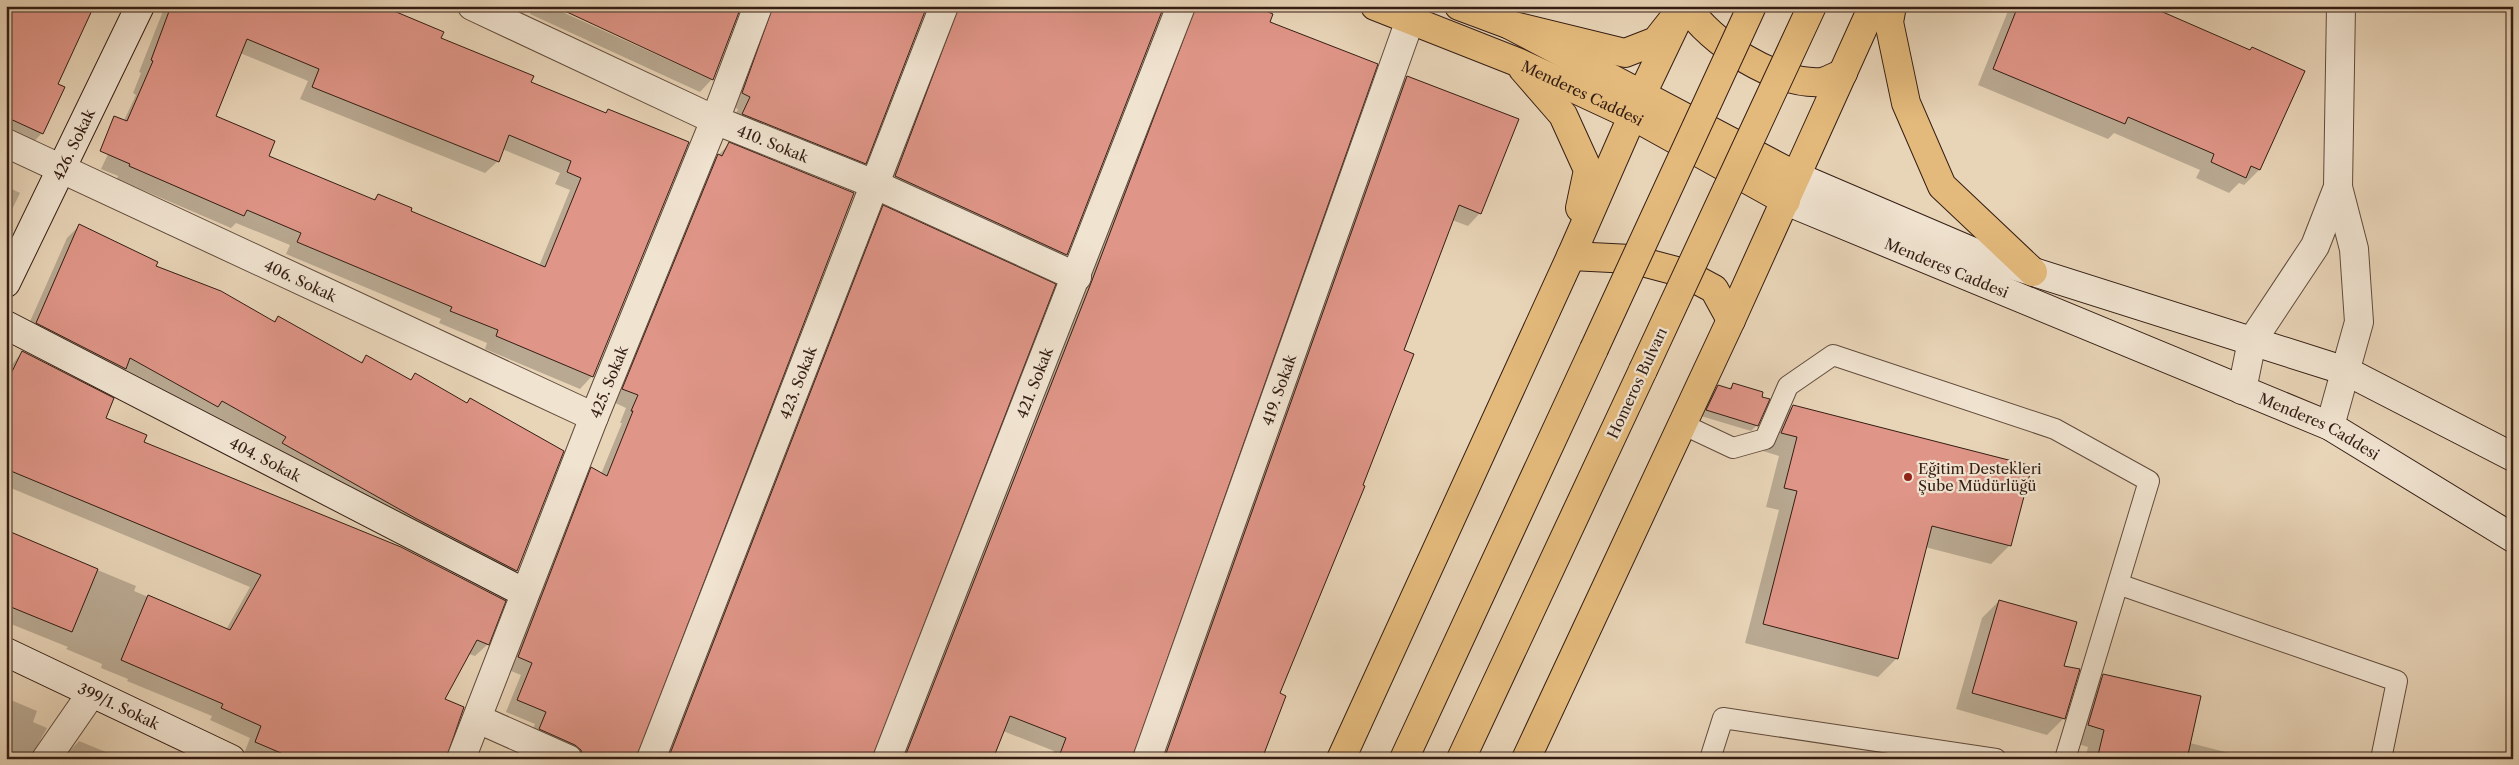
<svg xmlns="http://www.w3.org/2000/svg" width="2519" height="765" viewBox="0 0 2519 765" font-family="'Libre Caslon Text',serif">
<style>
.shadow{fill:#0003;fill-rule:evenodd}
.building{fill:#df9587;stroke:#341d13;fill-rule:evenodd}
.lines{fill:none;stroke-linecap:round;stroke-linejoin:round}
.lane-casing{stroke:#614b3c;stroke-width:22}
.street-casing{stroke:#614b3c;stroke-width:30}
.secondary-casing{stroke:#341d13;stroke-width:30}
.primary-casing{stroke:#341d13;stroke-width:30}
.lane{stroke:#f0e3d0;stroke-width:20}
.street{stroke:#f0e3d0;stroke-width:28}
.secondary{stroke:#f0e3d0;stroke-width:28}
.primary{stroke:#e4ba7c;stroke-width:28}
.primary-bridge-casing{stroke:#341d13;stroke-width:30;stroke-linecap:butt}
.primary-bridge{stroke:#e4ba7c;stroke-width:28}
.poi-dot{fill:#8f2418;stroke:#f0e3d0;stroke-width:2}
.labels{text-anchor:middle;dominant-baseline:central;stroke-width:4.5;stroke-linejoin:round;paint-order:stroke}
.street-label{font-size:15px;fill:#341d13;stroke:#f0e3d0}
.poi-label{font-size:15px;fill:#341d13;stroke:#f0e3d0;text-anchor:start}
</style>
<rect width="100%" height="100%" fill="#e8d4b7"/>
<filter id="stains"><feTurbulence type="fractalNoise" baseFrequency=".004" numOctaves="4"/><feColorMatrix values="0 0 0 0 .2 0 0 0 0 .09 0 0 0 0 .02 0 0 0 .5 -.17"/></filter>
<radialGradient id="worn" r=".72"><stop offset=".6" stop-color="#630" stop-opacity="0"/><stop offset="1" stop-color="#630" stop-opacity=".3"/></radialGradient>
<!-- shadow -->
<path class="shadow" d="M6 6 57 84 63 87 41 134 30 146 6 135Z
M165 6H381L440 38 530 82 605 114 608 111 592 376 580 389 485 349 487 343 439 323 441 319 286 254 290 245 236 223 231 228 117 179 118 176 101 169 136 95 133 93 141 73 139 72ZM240 53 308 81 300 99 485 173 498 161 502 149 560 173 555 184 570 190 539 266 409 211 378 195 373 200 267 157 214 117Z
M533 6H549L708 78V76L555 6H740L712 79 700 92 530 14Z
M754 6H926L865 163 852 176 730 127 738 109 730 106Z
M940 6H1163L1066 254 1053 267 883 189Z
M1177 6H1196L1269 23 1131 759H1051L1054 751 1003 731 992 759H897Z
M2010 6H2162L2159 12 2249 51 2259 170 2244 185 2239 183 2229 193 2196 178 2200 170 2114 133 2108 139 1978 85Z
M1407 77 1480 213 1468 226 1452 220 1279 694 1261 759H1156L1395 90Z
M729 144 584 759H563L528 741 535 724 506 712 521 675 506 669 580 480 592 469 601 474 622 423H620L626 408 611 401 706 168Z
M6 186 20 193 6 222Z
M883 207 871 759H661L871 219Z
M80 225 155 266 273 322 278 317 360 363 367 356 410 380 415 375 466 404 470 400 562 452 516 571 504 583 210 414 205 419 24 335 67 238Z
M22 352 104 419 488 644 475 656 469 654 443 700 446 759H255L244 754 250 738 210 720 212 716 127 681 128 679 101 668 102 664 66 649 68 647 6 622V532L136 586 134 591 226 630 250 587 6 486V372Z
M1734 384 1757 425 1751 431 1701 416 1712 393 1718 387 1728 389Z
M1793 406 2010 545 1991 564 1925 547 1897 658 1878 677 1745 643 1779 510 1766 507 1779 456 1763 451 1774 425Z
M1999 601 2063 667 2064 718 2047 735 1956 709 1982 618Z
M2103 676 2190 743 2253 759H2085L2088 747 2072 742 2086 693Z
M6 698 37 711 33 722 47 728 30 759H6Z
M79 741 123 759H62Z"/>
<!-- building -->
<path class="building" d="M6 6H94L58 84 65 87 43 134 6 117Z
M171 6H382L444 32 441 38 534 76 531 82 606 113 608 109 689 142 593 377 496 336 498 330 450 311 452 307 297 242 301 233 247 210 244 216 129 166 130 164 100 151 114 116 127 121 153 61 151 60ZM247 39 319 69 312 87 499 162 509 135 571 161 567 172 581 178 545 267 411 211 412 208 378 194 375 200 269 156 275 141 216 116Z
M554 6H727L739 12 713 80Z
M773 6H927L866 164 742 114 750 97 742 93Z
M959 6H1164L1067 255 895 176Z
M1196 6H1254L1273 14 1270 22 1378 64 1132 759H1058L1066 738 1010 716 993 759H904L1091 283Z
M2018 6H2149L2250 50 2252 47 2305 71 2260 170 2251 166 2246 178 2211 162 2214 154 2128 117 2125 124 1993 69Z
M1407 76 1519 119 1481 214 1459 205 1404 350 1414 354 1363 485 1365 486 1280 693 1286 696 1262 759H1164Z
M729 142 854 193 636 759H583L581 750 575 745 539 729 546 712 517 700 532 663 518 657 591 467 607 476 633 411H631L638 395 622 389 718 154 722 156Z
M883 205 1056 284 872 759H668Z
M79 224 158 262 156 266 221 291 275 322 278 316 362 363 366 355 411 380 415 373 467 403 470 398 564 451 517 571 415 518 282 443 286 437 222 401 218 407 130 358 126 369 36 323Z
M22 351 114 398 106 418 147 435 144 442 401 547 506 601 489 645 477 640 445 699 464 707 446 759H295L255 742 261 726 221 708 223 704 121 660 148 595 230 630 261 575 6 469V384Z
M1733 383 1763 392 1762 397 1770 399 1758 426 1706 410 1718 385 1731 389Z
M1793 405 2032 466 2011 546 1932 526 1898 659 1763 624 1797 491 1784 488 1797 437 1781 433Z
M6 530 98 569 72 632 6 605Z
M1999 600 2077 622 2064 666 2080 669 2065 719 1972 693Z
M2103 674 2201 696 2187 759H2097L2104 730 2088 725Z"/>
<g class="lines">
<defs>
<path id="lane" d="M1682 424 1733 448 1765 439 1788 386 1833 355 2055 429 2149 481 2065 759
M2118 584 2397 681 2381 759
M1710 759 1723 718 1996 759"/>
<g id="street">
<path id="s1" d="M472 6 715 120 874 184 1077 277"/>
<path id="s2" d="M6 143 594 417"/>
<path d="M2242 390 2252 341 2315 246 2338 187"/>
<path d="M2330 426 2359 322 2354 249 2338 187 2341 6"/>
<path d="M478 719 568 759"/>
<path d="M46 759 91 694"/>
<path id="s3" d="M461 759 594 417 715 120 758 6"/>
<path id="s4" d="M651 759 944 6"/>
<path id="s5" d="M887 759 1181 6"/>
<path id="s6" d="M1147 759 1410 20"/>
</g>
<g id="secondary">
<path d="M1796 176 1983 256 2346 371 2513 457"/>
<path id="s7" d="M1786 201 2330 426 2513 538"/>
<path id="s8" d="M6 283 140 6"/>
<path id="s9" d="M6 325 525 593"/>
<path id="s10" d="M6 652 231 759"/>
</g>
<g id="primary">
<path id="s11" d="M1375 6 1517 62 1633 116 1786 201"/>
<path d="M1459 6 1510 25 1625 53 1656 41 1671 22"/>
<path d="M1687 6C1710 43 1776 85 1821 82 1828 81 1836 76 1843 73"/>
<path d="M1892 6 1889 22 1906 103 1942 186 2033 272"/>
<path d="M1510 25 1796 176"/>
<path d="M1523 69 1563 115 1588 170 1580 208"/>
<path d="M1571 256 1631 259 1684 273 1714 289 1731 320"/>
<path d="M1341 759 1571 256 1642 94 1684 6"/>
<path d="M1404 759 1594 349"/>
<path d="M1461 759 1643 370"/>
<path d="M1526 759 1731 320 1873 6"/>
</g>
</defs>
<!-- lane casing -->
<use href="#lane" class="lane-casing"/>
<!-- street casing -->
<use href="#street" class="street-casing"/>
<!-- secondary casing -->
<use href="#secondary" class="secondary-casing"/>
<!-- primary casing -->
<use href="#primary" class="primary-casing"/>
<!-- lane -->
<use href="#lane" class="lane"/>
<!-- street -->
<use href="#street" class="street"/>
<!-- secondary -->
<use href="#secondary" class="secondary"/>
<!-- primary -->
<use href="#primary" class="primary"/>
<defs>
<path id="primary-bridge" d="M1594 349 1752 6
M1643 370 1812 6"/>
</defs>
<!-- primary-bridge casing -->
<use href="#primary-bridge" class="primary-bridge-casing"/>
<!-- primary-bridge -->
<use href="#primary-bridge" class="primary-bridge"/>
</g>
<!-- markers -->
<circle class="poi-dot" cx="1908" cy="477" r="5"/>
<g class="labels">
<!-- street labels -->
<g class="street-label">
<text stroke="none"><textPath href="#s11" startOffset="225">Menderes Caddesi</textPath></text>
<text stroke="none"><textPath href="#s1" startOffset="331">410. Sokak</textPath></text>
<text stroke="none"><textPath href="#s8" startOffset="154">426. Sokak</textPath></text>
<text stroke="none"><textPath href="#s7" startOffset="174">Menderes Caddesi</textPath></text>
<text stroke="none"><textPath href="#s2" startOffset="325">406. Sokak</textPath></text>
<text stroke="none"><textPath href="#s3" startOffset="405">425. Sokak</textPath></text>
<text stroke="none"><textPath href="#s4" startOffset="404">423. Sokak</textPath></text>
<text stroke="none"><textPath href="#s5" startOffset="404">421. Sokak</textPath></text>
<text transform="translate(1637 383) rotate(-65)">Homeros Bulvarı</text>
<text stroke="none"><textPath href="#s6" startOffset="392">419. Sokak</textPath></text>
<text stroke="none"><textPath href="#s7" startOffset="579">Menderes Caddesi</textPath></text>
<text stroke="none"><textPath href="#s9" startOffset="292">404. Sokak</textPath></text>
<text stroke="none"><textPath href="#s10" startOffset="125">399/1. Sokak</textPath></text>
</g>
<!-- poi labels -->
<g class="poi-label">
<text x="1918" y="468">Eğitim Destekleri<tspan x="1918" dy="17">Şube Müdürlüğü</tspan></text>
</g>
</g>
<!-- margin -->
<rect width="2519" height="765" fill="none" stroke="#e8d4b7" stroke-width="25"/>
<rect x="8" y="8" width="2504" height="750" fill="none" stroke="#341d13" stroke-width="2.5"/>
<rect x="12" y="12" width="2494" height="740" fill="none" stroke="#341d13"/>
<rect width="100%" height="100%" filter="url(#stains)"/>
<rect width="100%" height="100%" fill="url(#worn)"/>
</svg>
